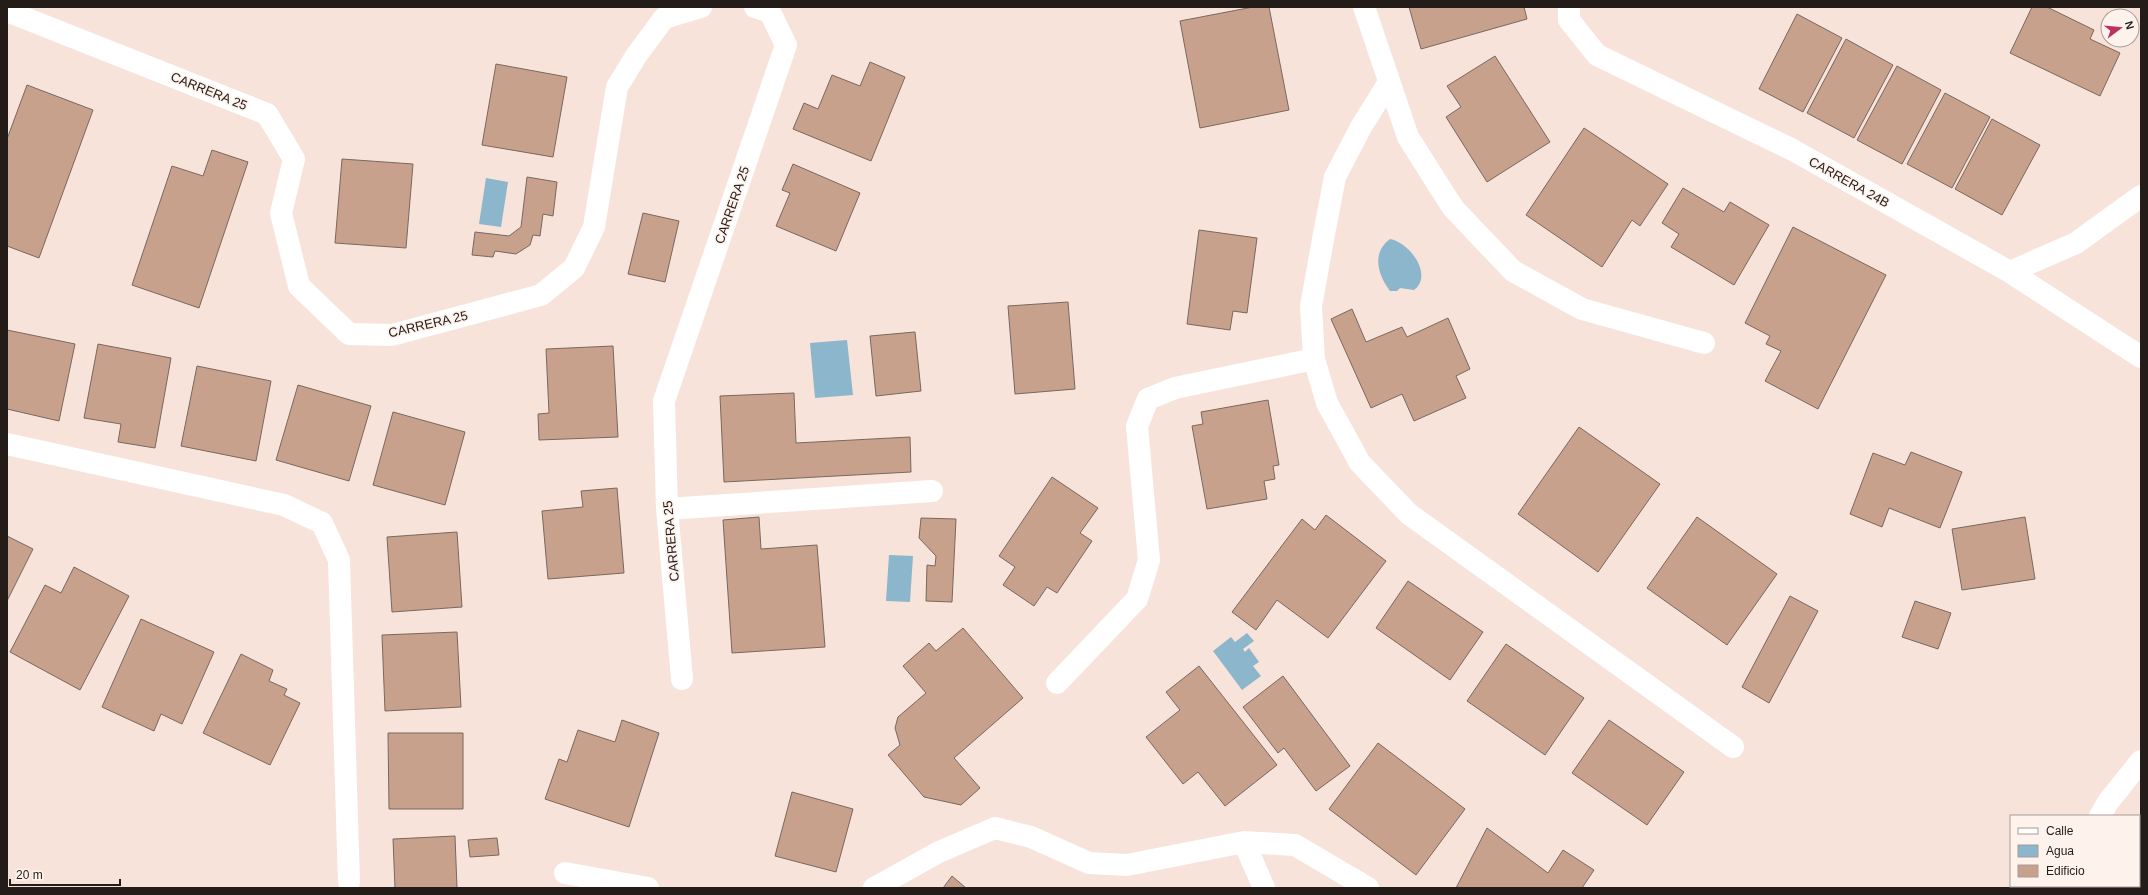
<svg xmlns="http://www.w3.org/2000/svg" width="2148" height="895" viewBox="0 0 2148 895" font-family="Helvetica,sans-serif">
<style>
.water{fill:#8bb6cb}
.building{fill:#c8a18c;stroke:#79685f}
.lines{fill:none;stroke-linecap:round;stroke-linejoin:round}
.minor{stroke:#fff;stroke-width:22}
.labels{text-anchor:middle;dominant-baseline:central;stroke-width:3.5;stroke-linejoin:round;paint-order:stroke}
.street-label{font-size:13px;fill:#231c18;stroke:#fef2ec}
</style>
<rect width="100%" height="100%" fill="#f7e3d9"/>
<!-- water -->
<path class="water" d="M486 178 508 182 501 227 479 224Z
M1390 239C1409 242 1434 275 1414 290L1400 288 1397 291H1390C1378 275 1371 253 1390 239Z
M847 340 853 395 815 398 810 343Z
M889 555 913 556 910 602 886 601Z
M1247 633 1254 641 1243 649 1245 652 1249 648 1259 662 1253 666 1261 676 1242 690 1213 651 1231 637 1235 642Z"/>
<!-- building -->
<path class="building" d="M1253 7H1269L1289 110 1200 128 1180 21Z
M1409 7H1524L1527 19 1421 49Z
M2032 7H2047L2094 30 2090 39 2120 53 2100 96 2010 53Z
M1797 14 1842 38 1803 112 1759 89Z
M1846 39 1893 65 1854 138 1807 113Z
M1495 56 1550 142 1487 182 1446 117 1461 107 1447 86Z
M870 62 905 77 871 161 793 129 804 103 818 109 832 75 860 86Z
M496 64 567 77 553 157 482 145Z
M1897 66 1941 90 1902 164 1857 140Z
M27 85 93 110 39 258 7 246V139Z
M1945 93 1990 117 1952 188 1907 164Z
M1992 119 2040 145 2002 215 1955 189Z
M1584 128 1668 184 1640 226 1632 220 1602 267 1526 215Z
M212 150 248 162 199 308 132 285 172 166 203 176Z
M342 159 413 164 406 248 335 243Z
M793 164 860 193 836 251 776 226 790 193 782 190Z
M527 177 557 182 553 216 543 214 540 236 533 235 530 245 516 254 495 251 493 257 472 255 475 232 509 236 521 227Z
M1683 188 1724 212 1730 202 1769 225 1734 285 1671 247 1679 234 1662 223Z
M643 213 679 221 665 282 628 274Z
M1793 227 1886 275 1818 409 1765 381 1781 351 1766 344 1770 336 1745 323Z
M1199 230 1257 238 1247 313 1233 311 1230 330 1187 324Z
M1068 302 1075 389 1015 394 1008 306Z
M1352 309 1366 342 1402 327 1407 337 1448 318 1470 369 1456 376 1466 398 1414 421 1402 394 1371 408 1331 319Z
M7 330 75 344 59 421 7 409Z
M915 332 921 391 876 396 870 336Z
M98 344 171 358 155 448 118 442 121 424 84 418Z
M613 346 618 437 539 440 538 414 549 413 546 349Z
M197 366 271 381 256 461 181 446Z
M298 385 371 406 349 481 276 460Z
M794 393 796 443 910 437 911 472 724 482 720 396Z
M1268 400 1279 465 1273 466 1275 479 1264 481 1267 499 1207 509 1192 426 1203 424 1201 412Z
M393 412 465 432 445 505 373 485Z
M1579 427 1660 484 1598 572 1518 514Z
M1911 452 1962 472 1940 528 1889 508 1882 527 1850 514 1873 453 1905 465Z
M1052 477 1098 508 1080 533 1092 541 1057 593 1047 587 1034 606 1003 585 1015 567 999 556Z
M617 488 624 573 548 579 542 511 583 507 581 491Z
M1326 515 1386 561 1328 638 1277 600 1256 630 1232 612 1302 519 1315 530Z
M759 517 761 549 817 545 825 647 732 653 723 520Z
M1697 517 1777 574 1727 645 1647 588Z
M2025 517 2035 579 1962 590 1952 529Z
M921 518 956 519 952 602 926 601 927 565 935 566 936 556 919 538Z
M457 532 462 607 392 612 387 537Z
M7 536 33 549 7 601Z
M74 567 129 596 80 690 10 652 45 585 61 593Z
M1408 581 1483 632 1450 680 1376 628Z
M1790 596 1818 611 1769 703 1742 687Z
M1915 601 1951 613 1938 649 1902 637Z
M141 619 214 652 182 724 161 714 154 731 102 707Z
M963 628 1023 698 954 758 980 788 961 805 924 797 888 755 900 745 895 728 898 717 926 693 903 666 929 643 936 651Z
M457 632 461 707 385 711 382 635Z
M1506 644 1584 698 1545 755 1467 701Z
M241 654 273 670 269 681 287 689 284 695 300 703 270 765 203 733Z
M1199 666 1277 765 1225 806 1198 772 1183 784 1146 737 1180 710 1166 692Z
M1283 676 1350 766 1316 791 1284 748 1278 753 1243 707Z
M622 720 659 733 629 827 545 799 559 759 567 762 578 730 615 742Z
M1609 720 1684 772 1647 825 1572 773Z
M388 733H463V809H389Z
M1378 743 1465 809 1416 875 1329 809Z
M792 792 853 809 836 872 775 856Z
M1487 828 1548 873 1563 850 1594 870 1582 888H1456Z
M455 836 457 888H395L393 839Z
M497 838 499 855 470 857 468 840Z
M952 876 966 888H943Z"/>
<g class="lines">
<!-- minor -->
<path class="minor" d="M1364 7 1408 137 1453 208 1513 271 1582 309 1704 343
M1569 7V20L1597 55 1791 149 2010 272 2141 357
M7 11 267 114 294 159 281 213 299 286 349 334 392 335 541 295 574 268 594 227 617 87 636 56 664 18 701 7
M1389 82 1361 127 1335 177 1324 234 1311 306 1314 359 1327 403 1360 463 1409 514 1733 747
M2010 272 2076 243 2141 196
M7 444 284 505 322 523 339 560 349 882
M667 509 932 491
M682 679 667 509 664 401 786 45 770 12 755 7
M1057 683 1137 599 1149 560 1137 426 1148 399 1175 388 1314 359
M2100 816 2108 802 2141 761
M1244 842 1264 888
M565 873 648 888
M874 888 939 852 995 828 1031 837 1089 863 1127 865 1244 842 1295 845 1368 888
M2059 888 2060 886"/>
</g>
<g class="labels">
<!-- street labels -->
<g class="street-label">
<text transform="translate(209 91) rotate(22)">CARRERA 25</text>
<text transform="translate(1849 182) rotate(29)">CARRERA 24B</text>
<text transform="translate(732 205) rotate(-71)">CARRERA 25</text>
<text transform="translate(428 324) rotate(-13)">CARRERA 25</text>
<text transform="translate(671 541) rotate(-95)">CARRERA 25</text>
</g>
</g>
<!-- border -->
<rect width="2148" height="895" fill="none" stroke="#231c18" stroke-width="16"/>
<!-- legend -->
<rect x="2010" y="815" width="130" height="72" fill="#fef2ec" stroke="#a69c97"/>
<rect x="2018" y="828" width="20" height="6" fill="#ffffff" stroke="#a69c97"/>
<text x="2046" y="835" font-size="12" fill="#231c18">Calle</text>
<rect x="2018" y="845" width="20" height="12" fill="#8bb6cb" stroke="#a69c97"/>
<text x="2046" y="855" font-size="12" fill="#231c18">Agua</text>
<rect x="2018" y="865" width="20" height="12" fill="#c8a18c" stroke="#a69c97"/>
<text x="2046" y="875" font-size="12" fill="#231c18">Edificio</text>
<!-- north arrow -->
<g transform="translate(2120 28) rotate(74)"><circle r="19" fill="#fef2ec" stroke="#a69c97"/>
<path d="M0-3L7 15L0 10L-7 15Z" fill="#bd3060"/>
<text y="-6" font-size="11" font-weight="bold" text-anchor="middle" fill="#231c18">N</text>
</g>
<!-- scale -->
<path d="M10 879v6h110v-6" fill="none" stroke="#231c18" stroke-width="2"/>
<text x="16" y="879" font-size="12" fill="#231c18" stroke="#fef2ec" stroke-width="3" paint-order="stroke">20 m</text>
</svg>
